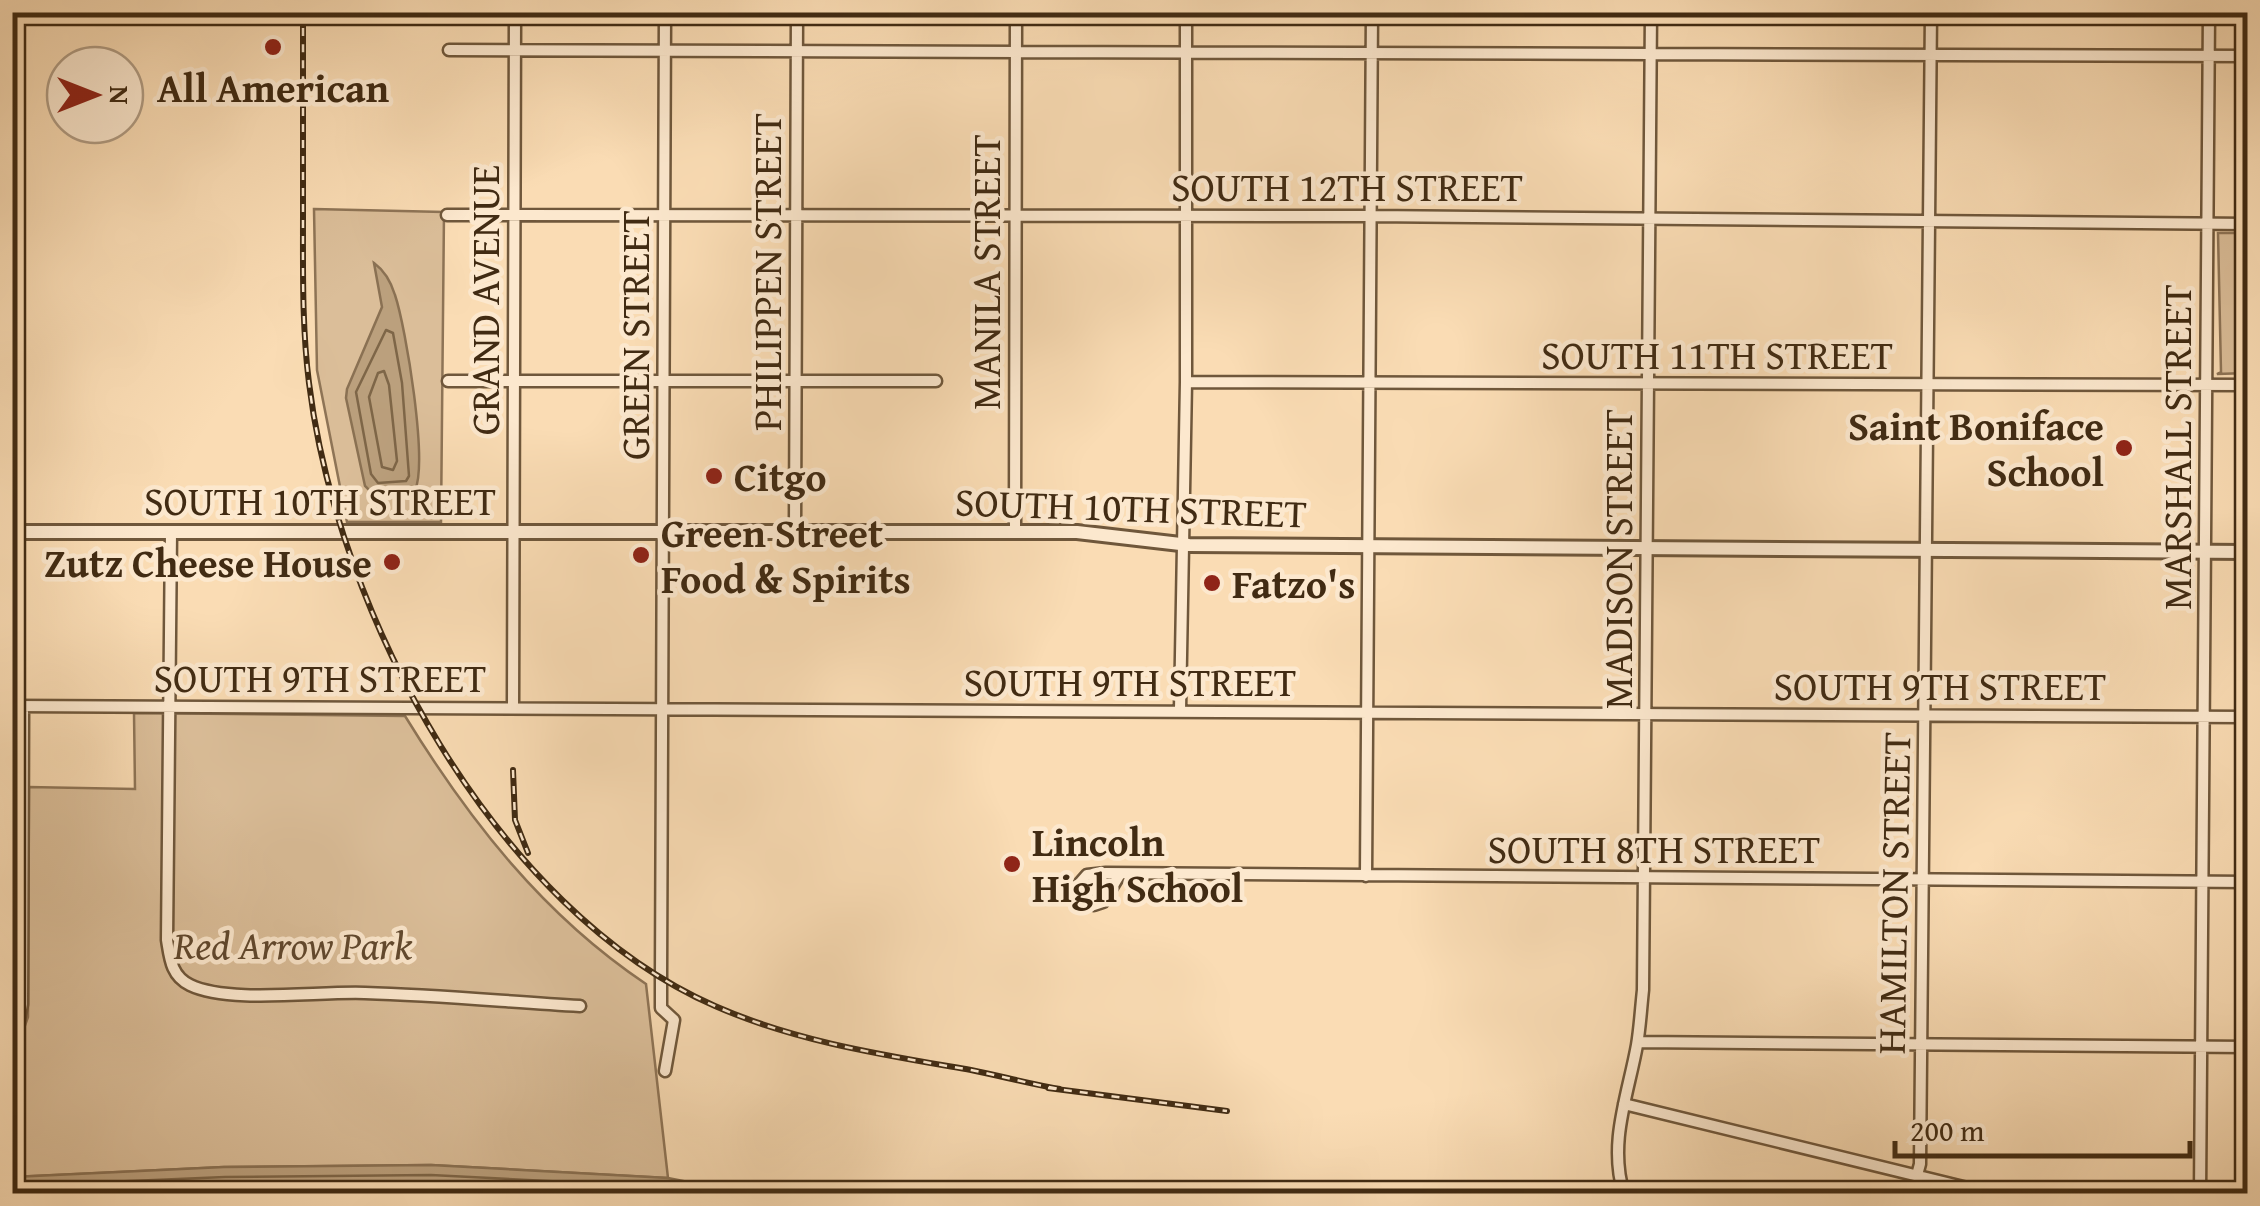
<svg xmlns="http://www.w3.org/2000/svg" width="2260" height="1206" viewBox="0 0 2260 1206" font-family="'Gentium Book Plus',serif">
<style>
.green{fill:#dbbe99;stroke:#8e7456;stroke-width:2.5}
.water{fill:#bba07d;stroke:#8a7153;stroke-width:2.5}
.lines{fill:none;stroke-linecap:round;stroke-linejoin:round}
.shore{stroke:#7e6648;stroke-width:2.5}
.minor-casing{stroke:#6f573b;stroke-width:15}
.tertiary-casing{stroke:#6f573b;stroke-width:18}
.minor{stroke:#fce8ce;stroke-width:10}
.tertiary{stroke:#fce8ce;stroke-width:12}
.rail-casing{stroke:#412b13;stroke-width:6}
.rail{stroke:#fce8ce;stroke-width:2.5;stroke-dasharray:8;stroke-linecap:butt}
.poi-dot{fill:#8f2418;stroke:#fce8ce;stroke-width:4}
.labels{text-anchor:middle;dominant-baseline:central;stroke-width:9;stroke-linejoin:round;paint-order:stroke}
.poi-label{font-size:40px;font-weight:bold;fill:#412b13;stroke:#fce8ce;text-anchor:start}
.street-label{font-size:40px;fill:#412b13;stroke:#fce8ce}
.park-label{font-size:40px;font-style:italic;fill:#60482e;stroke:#fce8ce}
</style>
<rect width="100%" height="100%" fill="#fadcb4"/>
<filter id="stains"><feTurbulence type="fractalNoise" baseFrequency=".002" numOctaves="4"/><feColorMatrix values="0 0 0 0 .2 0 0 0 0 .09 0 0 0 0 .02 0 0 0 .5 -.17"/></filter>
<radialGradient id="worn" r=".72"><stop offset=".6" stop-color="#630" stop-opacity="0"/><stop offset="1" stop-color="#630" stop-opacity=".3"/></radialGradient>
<!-- green -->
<path class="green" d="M314 209 444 212 441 522H347L317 370Z
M2218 233H2247V373L2217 374 2221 372Z
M134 713 405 716C469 820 543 915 646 984L668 1178 431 1165 224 1167 13 1177V1043L22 1034 28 1017 29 787 135 789Z"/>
<!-- water -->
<path class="water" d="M374 263C385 271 391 282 395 295 406 328 428 462 415 490L371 492 365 486 346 398 347 389 382 307Z
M431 1165 668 1178 744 1193H13V1177L224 1167Z"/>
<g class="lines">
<!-- shore -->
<path class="shore" d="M386 330 393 333 402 383 409 476 406 481 378 483 371 474 356 392Z
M384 371 389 385 397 461 393 470 382 467 369 397 378 373Z
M12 1186 225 1177 431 1175 667 1187 695 1194
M133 1194 431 1187 547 1194"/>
<defs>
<path id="minor" d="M665 12 661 978V1008L674 1020 665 1071
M449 50 2248 56
M447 215 1371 216 2248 224
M448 381H936
M1186 382 2248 385
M795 531 797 12
M1015 531 1016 12
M171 532 167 940C170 958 171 976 190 985 229 1004 319 991 365 993 437 995 509 1002 580 1006
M12 706 2248 717
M513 708 515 12
M1180 710 1186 382V12
M1120 874 1103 902 1094 905 1080 892V883L1087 875 1106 873 2248 882
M1366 876 1372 12
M12 1031 18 1025 22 1004 23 706
M1638 1042 2248 1047
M1624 1104 1992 1194
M1917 1175 1920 1164 1931 12
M1624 1194C1608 1143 1628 1095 1637 1045 1640 1027 1641 1008 1643 990L1651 12
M2200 1194 2209 12"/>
<path id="tertiary" d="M12 532H1077L1189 545 2248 552"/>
</defs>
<!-- minor casing -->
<use href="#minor" class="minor-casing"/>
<!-- tertiary casing -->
<use href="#tertiary" class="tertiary-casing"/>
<!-- minor -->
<use href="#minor" class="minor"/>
<!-- tertiary -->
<use href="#tertiary" class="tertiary"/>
<defs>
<path id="rail" d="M303 12C303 81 303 149 303 217 303 272 302 328 309 383 337 613 495 910 715 1006 797 1042 884 1055 971 1070 1001 1076 1030 1084 1060 1089
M513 770 515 820 528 853
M1048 1088 1227 1111"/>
</defs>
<!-- rail casing -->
<use href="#rail" class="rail-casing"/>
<!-- rail -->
<use href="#rail" class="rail"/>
</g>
<!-- markers -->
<g class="poi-dot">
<circle cx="273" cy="47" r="10"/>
<circle cx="2124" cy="448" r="10"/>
<circle cx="714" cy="476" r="10"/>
<circle cx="641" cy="555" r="10"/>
<circle cx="392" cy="562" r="10"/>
<circle cx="1212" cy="583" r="10"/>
<circle cx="1012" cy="864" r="10"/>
</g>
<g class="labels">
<!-- poi labels -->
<g class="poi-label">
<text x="273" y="87" text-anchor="middle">All American</text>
<text x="2104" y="425" text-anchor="end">Saint Boniface<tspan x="2104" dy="46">School</tspan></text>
<text x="734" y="476">Citgo</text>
<text x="661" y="532">Green Street<tspan x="661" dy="46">Food &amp; Spirits</tspan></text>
<text x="372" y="562" text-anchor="end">Zutz Cheese House</text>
<text x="1232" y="583">Fatzo's</text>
<text x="1032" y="841">Lincoln<tspan x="1032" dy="46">High School</tspan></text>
</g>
<!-- street labels -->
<g class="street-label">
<text x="1347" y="186">SOUTH 12TH STREET</text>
<text transform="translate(766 272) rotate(-90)">PHILIPPEN STREET</text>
<text transform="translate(985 272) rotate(-90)">MANILA STREET</text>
<text transform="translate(484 300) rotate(-90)">GRAND AVENUE</text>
<text transform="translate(634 335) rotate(-90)">GREEN STREET</text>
<text x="1717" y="354">SOUTH 11TH STREET</text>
<text transform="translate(2176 447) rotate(-90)">MARSHALL STREET</text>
<text x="320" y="500">SOUTH 10TH STREET</text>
<text transform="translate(1131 507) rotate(2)">SOUTH 10TH STREET</text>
<text transform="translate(1617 559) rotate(-90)">MADISON STREET</text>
<text x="320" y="677">SOUTH 9TH STREET</text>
<text x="1130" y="681">SOUTH 9TH STREET</text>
<text x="1940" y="685">SOUTH 9TH STREET</text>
<text x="1654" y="848">SOUTH 8TH STREET</text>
<text transform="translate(1893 893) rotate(-89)">HAMILTON STREET</text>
</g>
<!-- park labels -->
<g class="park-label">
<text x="293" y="944">Red Arrow Park</text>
</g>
</g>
<!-- margin -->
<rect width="2260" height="1206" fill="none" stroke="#fadcb4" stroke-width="50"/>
<rect x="15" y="15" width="2230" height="1176" fill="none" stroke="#412b13" stroke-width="5"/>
<rect x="25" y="25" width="2210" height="1156" fill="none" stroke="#412b13" stroke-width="2.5"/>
<!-- north arrow -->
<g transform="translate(95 95) rotate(90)"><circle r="48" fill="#fce8ce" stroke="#b19c83" stroke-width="2.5"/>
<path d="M0-8L18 38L0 25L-18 38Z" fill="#8f2418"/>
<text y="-15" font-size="28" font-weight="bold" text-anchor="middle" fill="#412b13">N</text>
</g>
<!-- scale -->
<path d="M1895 1141v15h295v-15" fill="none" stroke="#412b13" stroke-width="5"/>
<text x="1910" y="1141" font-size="30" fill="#412b13" stroke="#fce8ce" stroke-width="8" paint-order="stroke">200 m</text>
<rect width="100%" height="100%" filter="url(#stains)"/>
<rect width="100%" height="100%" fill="url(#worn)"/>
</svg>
